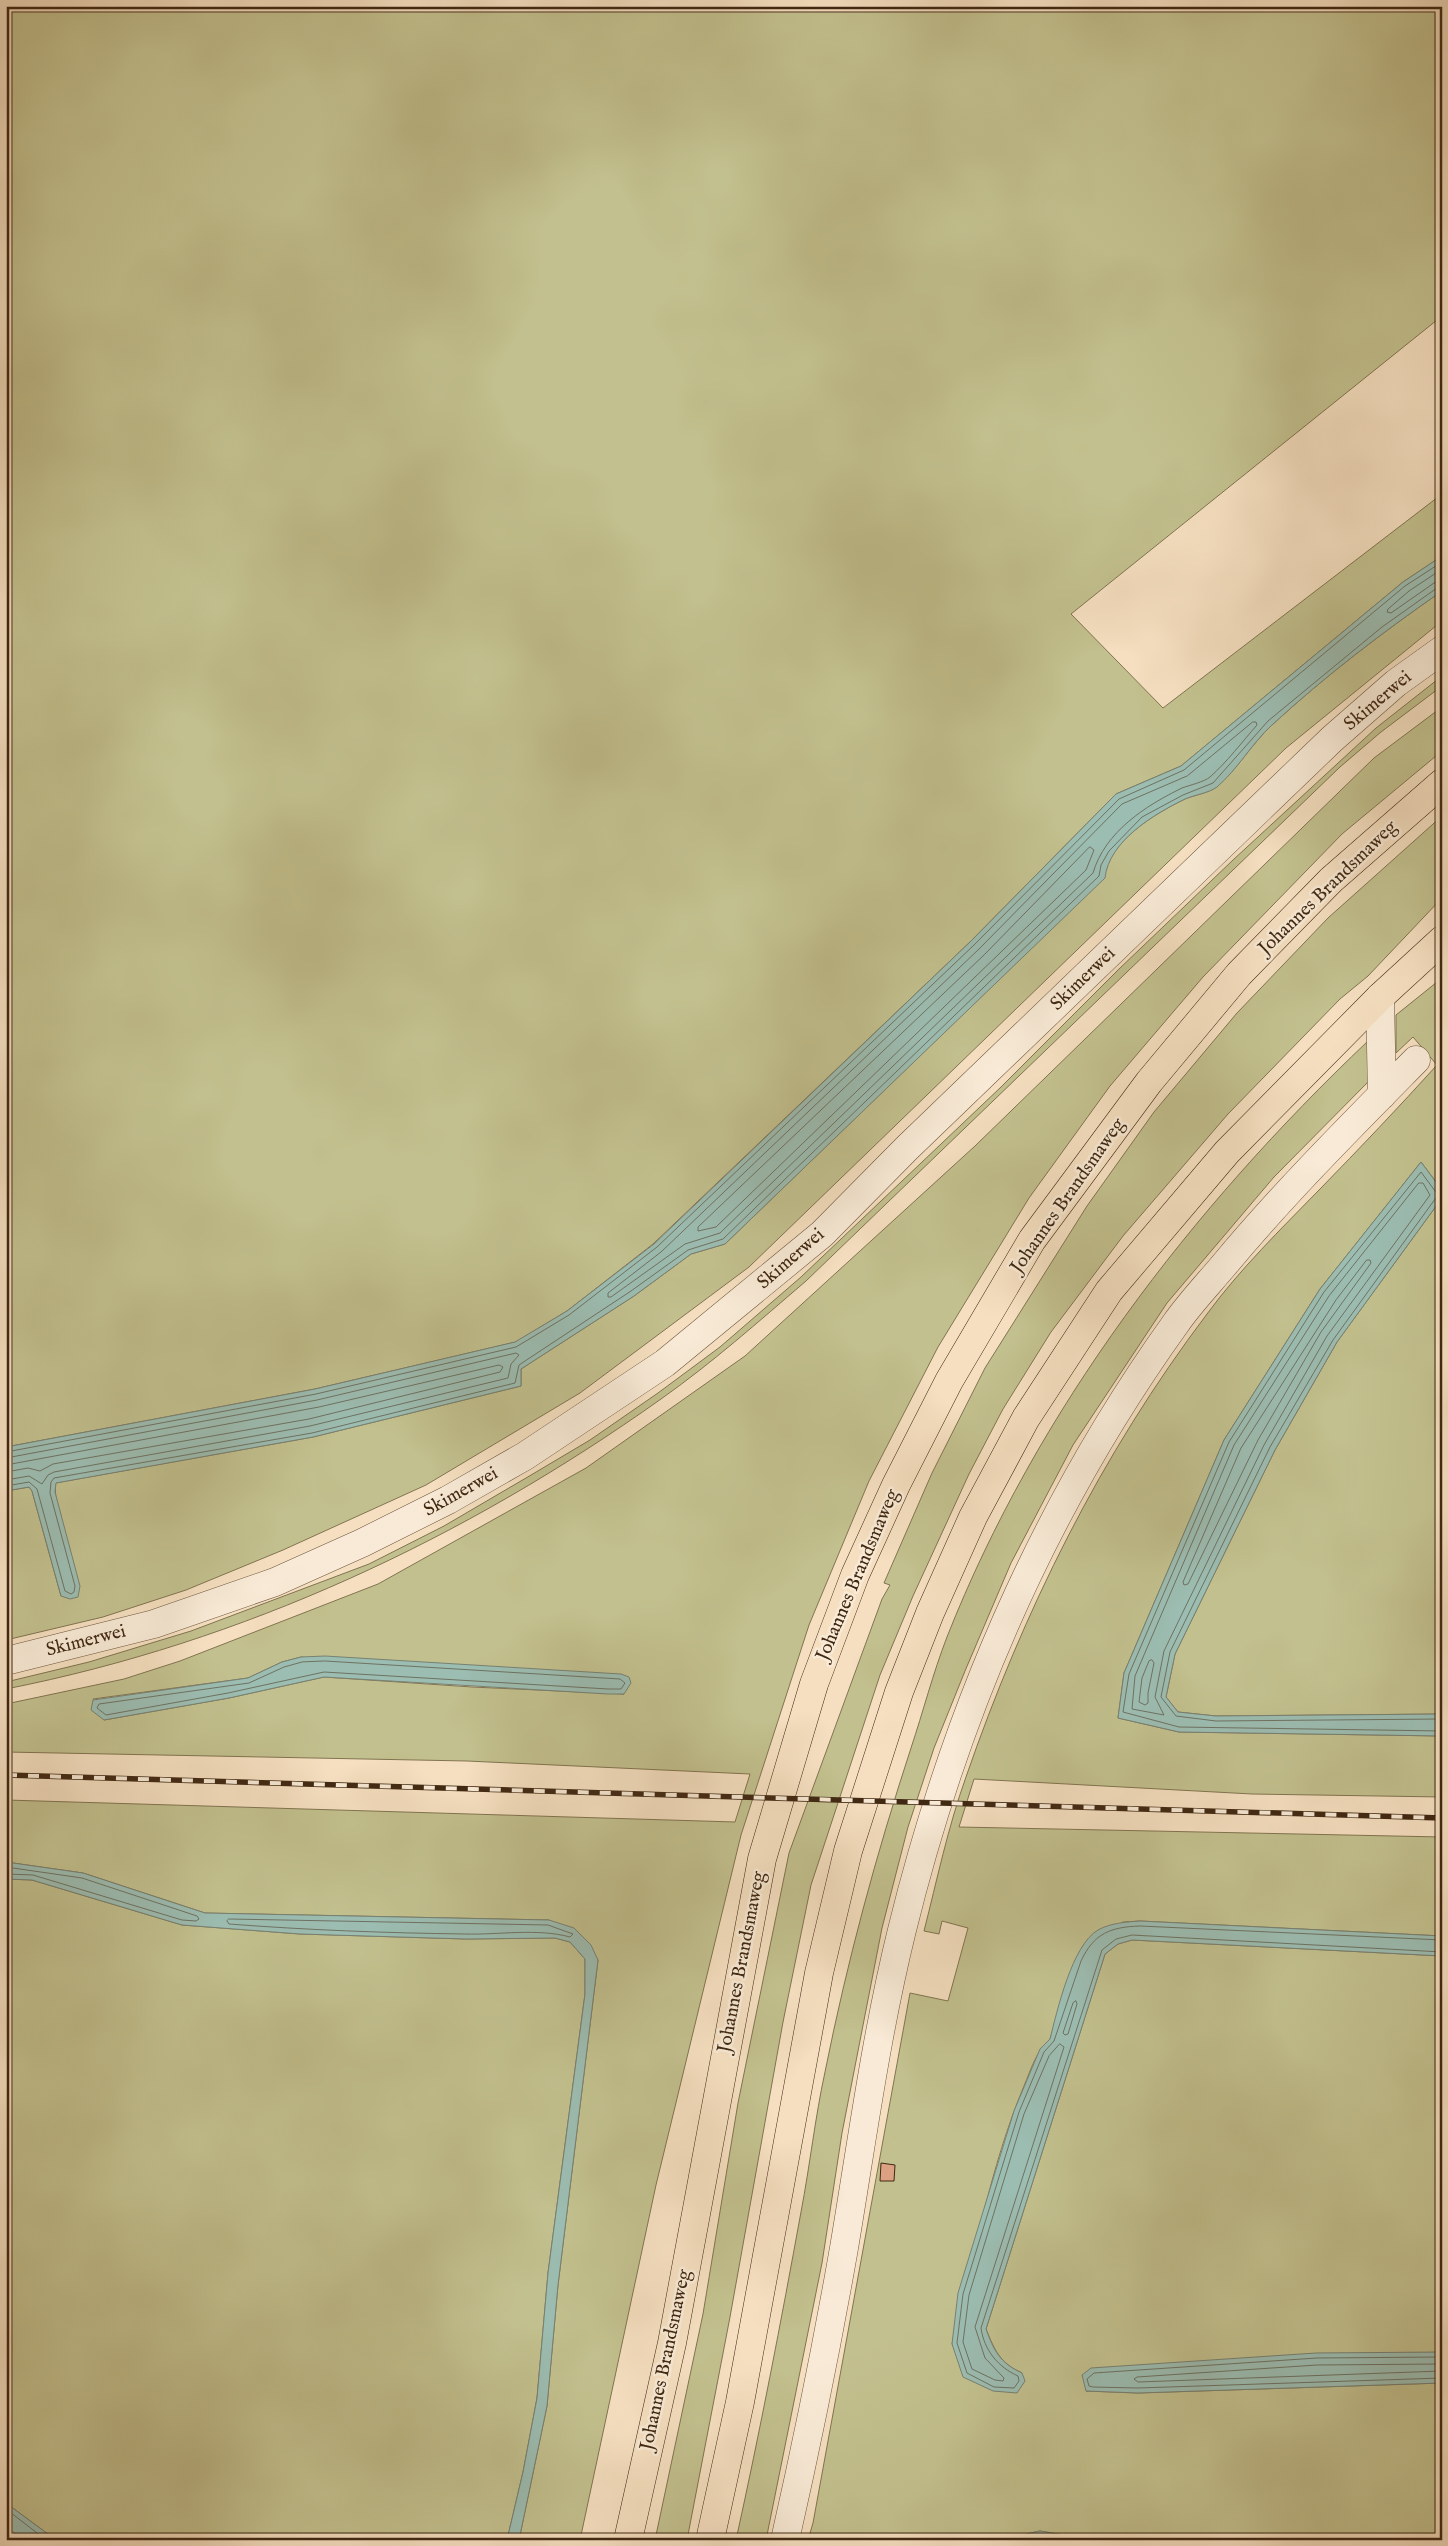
<svg xmlns="http://www.w3.org/2000/svg" width="1448" height="2546" viewBox="0 0 1448 2546" font-family="'IM FELL English',serif">
<style>
.green{fill:#c2c08e;stroke:#817450;fill-rule:evenodd}
.water{fill:#9cbdb2;stroke:#778172}
.lines{fill:none;stroke-linecap:round;stroke-linejoin:round}
.shore{stroke:#6e7262;stroke-width:1}
.building{fill:#dca182;stroke:#402812}
.minor-casing{stroke:#6d563e;stroke-width:29}
.major-casing{stroke:#402812;stroke-width:29}
.minor{stroke:#f8ead6;stroke-width:28}
.major{stroke:#f5dfc0;stroke-width:28}
.rail-casing{stroke:#402812;stroke-width:5.5}
.rail{stroke:#f8ead6;stroke-width:4;stroke-dasharray:11;stroke-linecap:butt}
.labels{text-anchor:middle;dominant-baseline:central;stroke-width:5;stroke-linejoin:round;paint-order:stroke}
.street-label{font-size:19px;fill:#402812;stroke:#f8ead6}
</style>
<rect width="100%" height="100%" fill="#f5dfc0"/>
<filter id="stains"><feTurbulence type="fractalNoise" baseFrequency=".004" numOctaves="4"/><feColorMatrix values="0 0 0 0 .2 0 0 0 0 .09 0 0 0 0 .02 0 0 0 .5 -.17"/></filter>
<radialGradient id="worn" r=".72"><stop offset=".6" stop-color="#630" stop-opacity="0"/><stop offset="1" stop-color="#630" stop-opacity=".3"/></radialGradient>
<!-- green -->
<path class="green" d="M6 6H1442V316L1071 614 1163 708 1442 494V556L1403 582 1181 766 1116 794 971 941 653 1244 567 1311 516 1342 315 1389 6 1447Z
M1442 591V621L1286 748 749 1267 580 1393 426 1485 283 1550 186 1590 103 1617 6 1640V1491L29 1487 32 1491 61 1596 55 1483 313 1437 521 1386V1369L634 1296 691 1254 725 1244 1104 878C1109 841 1154 814 1185 799 1194 795 1209 793 1216 787 1238 769 1252 743 1272 725 1325 676 1383 632 1442 591Z
M1442 676V686L1381 732 1340 767 806 1281C758 1322 712 1363 661 1399 464 1539 244 1642 6 1689V1682L89 1662 191 1631 369 1564 444 1526 526 1478 590 1440 658 1393 720 1347 801 1277 1001 1087 1118 970 1233 860 1376 728Z
M1442 707V751L1342 834 1203 977 1110 1086 1029 1198 938 1347 869 1481 809 1625 741 1835 656 2185 580 2540H519L547 2406 558 2285 598 1960 549 1920 205 1913 83 1873 6 1862V1800L735 1822 750 1774 467 1761 6 1752V1704L124 1679 180 1661 378 1584 586 1468 745 1356 975 1146 1374 758ZM301 1657 624 1694 472 1687 324 1677 229 1698 104 1720 93 1699 248 1678 282 1662Z
M1442 816V898L1368 976 1340 999 1228 1114 1123 1236 1051 1332 1003 1409 969 1474 913 1596 880 1675 811 1885 783 2022 730 2317 687 2540H655L703 2314 738 2103 789 1853 882 1599 890 1585 884 1583 932 1473 985 1368 1087 1206 1154 1112 1237 1013 1328 918Z
M1442 978V1190L1421 1162 1320 1289 1224 1440 1124 1673 1118 1718 1179 1732 1442 1736V1797L1252 1794 974 1779 959 1827 1442 1837V1936L1140 1921 1123 1922 1083 1946 1076 1959 1050 2039C1036 2052 1031 2069 1024 2086 990 2167 974 2258 952 2344L1022 2373C1000 2363 995 2351 986 2329L1105 1954 1118 1944 1132 1940 1442 1956V2352L1392 2354 1086 2391 1138 2393 1442 2383V2540H1094L1040 2531 1026 2534 1022 2540H808L813 2523 910 1993 948 2001 968 1928 942 1921 939 1934 924 1931C937 1880 948 1827 966 1777 1023 1612 1101 1454 1207 1314 1240 1269 1281 1229 1320 1189 1360 1148 1399 1107 1437 1065L1413 1037 1396 1053V1015Z
M1368 1041 1370 1080 1274 1177 1167 1303 1073 1445 1011 1563 965 1671 934 1748 908 1827 882 1928 842 2133 822 2263 766 2540H736C760 2431 781 2322 801 2212 810 2165 815 2118 825 2072 847 1962 876 1855 911 1748 923 1712 933 1673 947 1637 1037 1409 1191 1209 1368 1041Z
M1442 1198V1714L1216 1716 1178 1712 1166 1697 1175 1654 1275 1450 1337 1342Z
M6 1879 32 1880 182 1925 300 1934 466 1939 555 1938 570 1942 585 1959V1994L548 2273 537 2398 523 2472 507 2540H56L6 2503Z"/>
<!-- water -->
<path class="water" d="M1442 556V591C1383 632 1325 676 1272 725 1252 743 1238 769 1217 787 1209 793 1194 795 1185 799 1154 814 1109 841 1105 878L725 1244 691 1254 634 1296 521 1369V1386L313 1437 56 1483 55 1492 80 1586 78 1597 70 1599 61 1596 32 1491 29 1487 6 1491V1447L315 1389 515 1342 567 1311 654 1244 971 941 1116 794 1181 766 1403 582Z
M1421 1162 1442 1190V1198L1337 1342 1275 1450 1175 1654 1166 1697 1178 1712 1216 1716 1442 1714V1736L1179 1732 1118 1718 1124 1673 1224 1440 1320 1289Z
M325 1656 621 1674 629 1677 631 1683 624 1694H608L324 1677 229 1698 104 1720 91 1710 93 1700 248 1678 282 1662 301 1657Z
M6 1862 83 1873 205 1913 549 1920 574 1928 591 1945 598 1960 558 2285 547 2406 519 2540H507L523 2472 537 2398 548 2273 585 1994V1959L570 1942 555 1938 466 1939 300 1934 182 1925 32 1880 6 1879Z
M1140 1921 1442 1936V1956L1132 1940 1118 1944 1105 1954 986 2329C994 2351 1000 2363 1022 2373L1025 2381 1017 2393 993 2391 963 2377 952 2344 958 2293 1014 2111 1040 2049 1050 2039C1057 2011 1072 1945 1098 1930 1110 1923 1127 1922 1140 1921Z
M1442 2352V2383L1138 2393 1086 2391 1082 2375 1091 2368 1316 2353Z
M6 2503 56 2540H23L6 2526Z
M1040 2531 1094 2540H1022L1026 2534Z"/>
<g class="lines">
<!-- shore -->
<path class="shore" d="M1442 569 1409 591 1388 609 1387 612 1391 613 1434 583 1442 581
M1253 722H1256L1257 725C1242 742 1227 762 1210 777 1204 782 1190 785 1182 788 1145 806 1105 832 1093 873L720 1233 685 1244 611 1297H608V1293L661 1252 979 949 1122 804 1187 776Z
M1090 847 1094 850 1086 870 716 1227 698 1231V1227L984 955Z
M1419 1183H1423L1430 1195 1327 1336 1264 1445 1164 1651 1155 1697 1164 1715 1132 1709 1135 1676 1234 1445 1329 1296Z
M1367 1260H1370L1371 1263 1321 1332 1258 1440 1188 1584 1184 1585 1183 1582 1241 1448 1336 1300Z
M6 1452 316 1394 516 1347 569 1315 657 1247 974 945 1119 799 1184 770 1405 586 1442 562
M6 1458 317 1400 516 1353 519 1355 511 1364 508 1378 310 1426 54 1472 48 1475 42 1484 29 1476 6 1480
M6 1465 319 1407 499 1365 503 1367 500 1372 309 1419 53 1464 40 1471 28 1468 6 1472
M6 1486 29 1482 37 1489 65 1591 71 1594 74 1592 75 1586 50 1493 51 1482 54 1478 312 1433 515 1383 519 1365 631 1291 688 1250 723 1239 1099 876 1101 865 1109 851 1142 817 1183 795 1213 783 1268 721 1382 627 1437 588 1442 587
M1152 1660 1154 1663 1148 1693V1703L1145 1705 1139 1702 1142 1678 1149 1661Z
M325 1661 620 1679 625 1683 621 1689H608L324 1672 228 1693 106 1715 97 1708 99 1704 249 1683 284 1667 302 1662Z
M1442 1719 1216 1721 1176 1716 1161 1697 1170 1652 1270 1447 1333 1340 1438 1195 1421 1172 1324 1292 1229 1442 1129 1674 1123 1712 1179 1727 1442 1731
M6 1867 82 1878 197 1916 199 1919 196 1921 182 1920 33 1875 6 1874
M229 1919 548 1925 573 1934 570 1937C537 1928 499 1935 465 1934 386 1933 307 1930 229 1924L227 1921Z
M1442 1940 1140 1926C1111 1927 1094 1933 1081 1961L1054 2041 1044 2052 1019 2112 963 2294 957 2343 967 2373 994 2387 1014 2388 1019 2381 1018 2376C998 2367 984 2350 981 2328L1102 1950 1116 1939 1132 1935 1442 1952
M1076 2001 1077 2004 1068 2034 1065 2035 1063 2033 1073 2003Z
M1060 2044 1064 2047 975 2327 985 2358 1004 2378 1003 2381 995 2380 972 2369 963 2342 969 2295 1024 2114 1049 2056Z
M1442 2357 1317 2358 1094 2373 1087 2379 1089 2386 1093 2387 1138 2388 1442 2378
M1442 2364 1317 2365 1137 2377 1134 2379 1138 2382 1442 2371
M6 2509 46 2540"/>
</g>
<!-- building -->
<path class="building" d="M881 2163 895 2165 894 2181H880Z"/>
<g class="lines">
<defs>
<path id="minor" d="M1380 997 1382 1095
M6 1661 154 1624 275 1582 362 1543 448 1500 525 1456 665 1363 822 1234 907 1148 1332 739 1396 683 1442 650
M785 2540C807 2443 827 2345 844 2248 862 2141 876 2035 902 1930 956 1710 1044 1507 1176 1323 1190 1303 1208 1284 1224 1265 1284 1193 1350 1127 1416 1060"/>
<path id="major" d="M628 2540 672 2343 762 1859 814 1684 855 1575 896 1485 949 1381 1032 1240 1149 1082 1239 974 1331 880 1442 783
M710 2540 740 2402 819 1973 848 1851 899 1692 930 1613 973 1517 1026 1418 1109 1291 1227 1152 1380 997 1442 940"/>
</defs>
<!-- minor casing -->
<use href="#minor" class="minor-casing"/>
<!-- major casing -->
<use href="#major" class="major-casing"/>
<!-- minor -->
<use href="#minor" class="minor"/>
<!-- major -->
<use href="#major" class="major"/>
<defs>
<path id="rail" d="M6 1775 1442 1818"/>
</defs>
<!-- rail casing -->
<use href="#rail" class="rail-casing"/>
<!-- rail -->
<use href="#rail" class="rail"/>
</g>
<g class="labels">
<!-- street labels -->
<g class="street-label">
<text transform="translate(1378 701) rotate(-40)">Skimerwei</text>
<text transform="translate(1328 888) rotate(-44)">Johannes Brandsmaweg</text>
<text transform="translate(1083 979) rotate(-44)">Skimerwei</text>
<text transform="translate(1068 1196) rotate(-55)">Johannes Brandsmaweg</text>
<text transform="translate(791 1259) rotate(-41)">Skimerwei</text>
<text transform="translate(461 1492) rotate(-29)">Skimerwei</text>
<text transform="translate(858 1575) rotate(-67)">Johannes Brandsmaweg</text>
<text transform="translate(86 1641) rotate(-14)">Skimerwei</text>
<text transform="translate(742 1962) rotate(-79)">Johannes Brandsmaweg</text>
<text transform="translate(666 2360) rotate(-78)">Johannes Brandsmaweg</text>
</g>
</g>
<!-- margin -->
<rect width="1448" height="2546" fill="none" stroke="#f5dfc0" stroke-width="25"/>
<rect x="8" y="8" width="1433" height="2531" fill="none" stroke="#402812" stroke-width="2.5"/>
<rect x="12" y="12" width="1423" height="2521" fill="none" stroke="#402812"/>
<rect width="100%" height="100%" filter="url(#stains)"/>
<rect width="100%" height="100%" fill="url(#worn)"/>
</svg>
